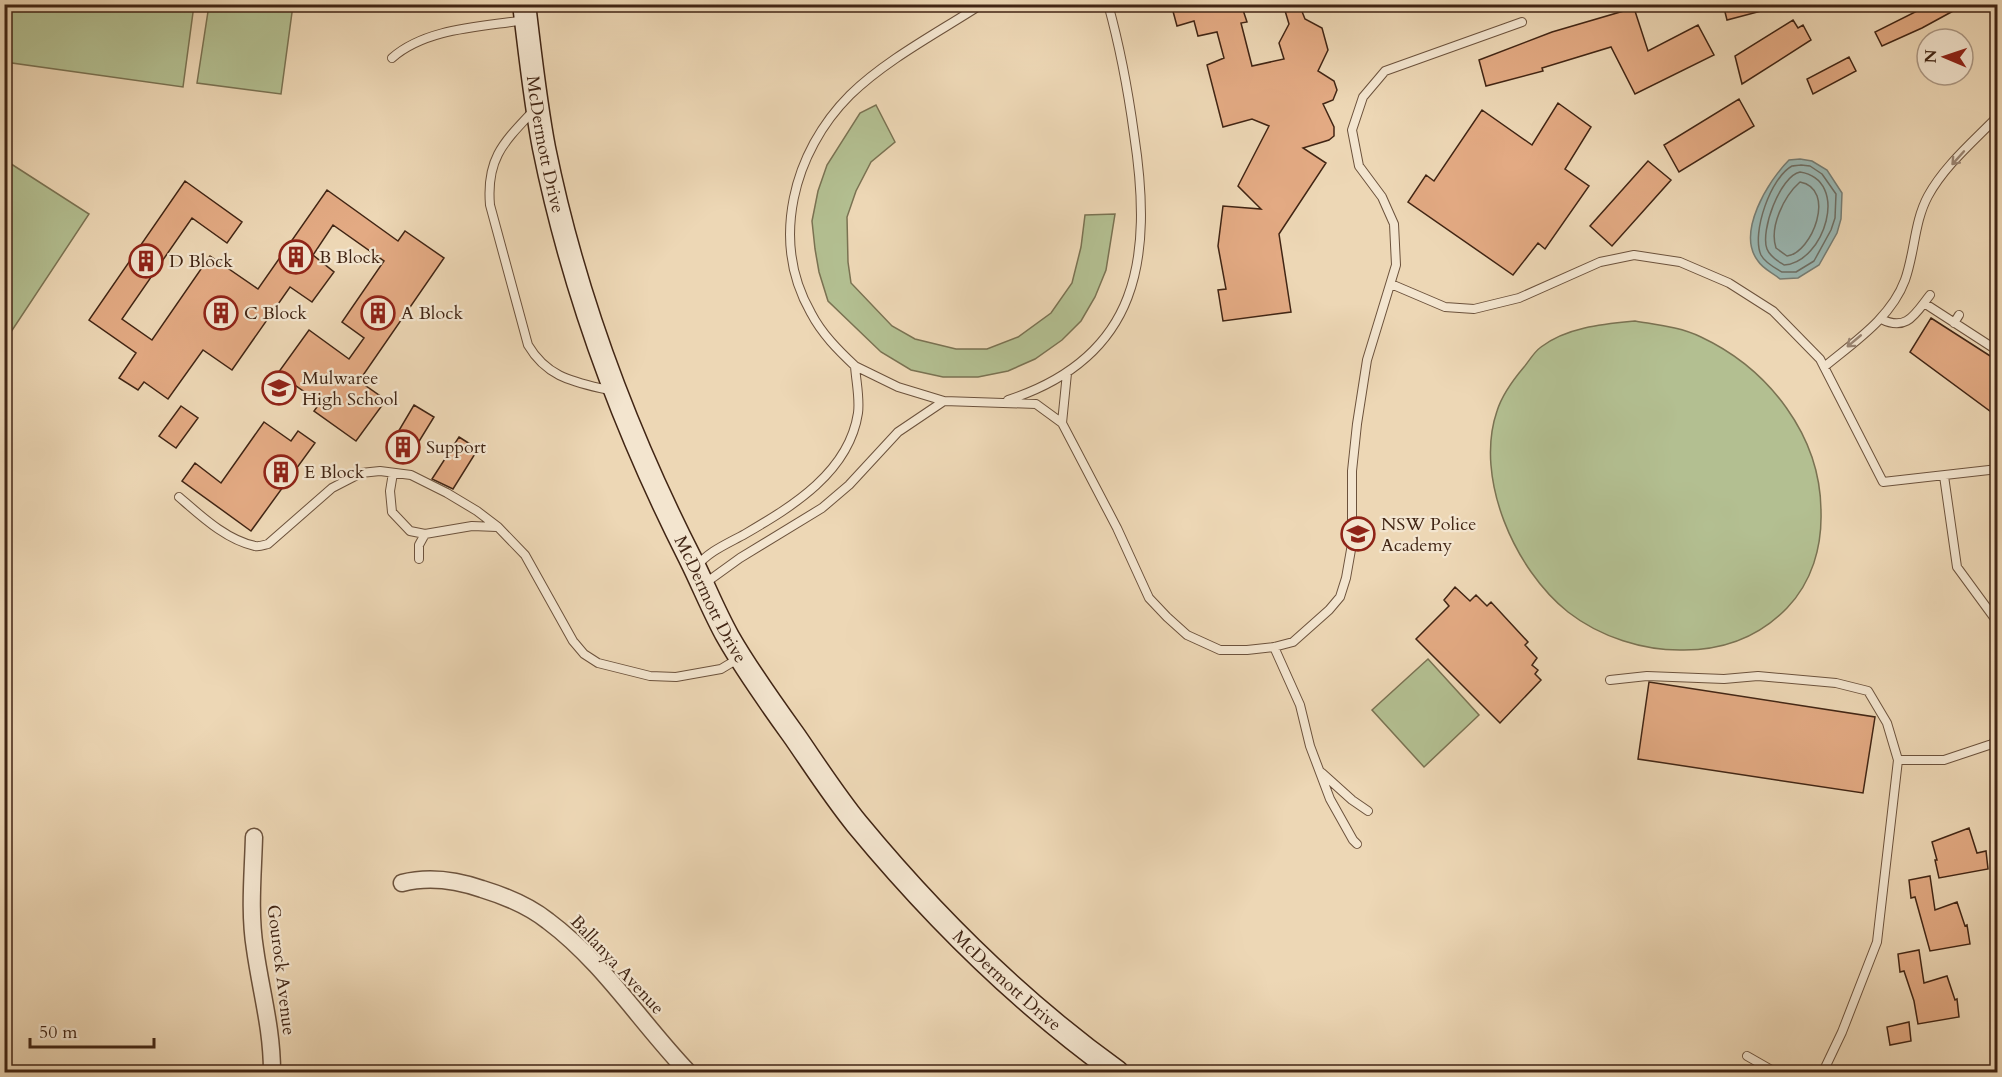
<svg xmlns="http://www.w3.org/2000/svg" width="2002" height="1077" viewBox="0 0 2002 1077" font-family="Cardo,serif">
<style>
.green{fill:#b3bf91;stroke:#7a7252;stroke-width:1.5}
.water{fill:#9ab8b4;stroke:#767d74;stroke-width:1.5}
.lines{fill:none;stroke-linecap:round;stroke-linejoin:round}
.shore{stroke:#6e6e64;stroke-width:1.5}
.building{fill:#e3aa83;stroke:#412514;stroke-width:1.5}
.service-casing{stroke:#6c523c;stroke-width:10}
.minor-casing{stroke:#6c523c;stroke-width:19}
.secondary-casing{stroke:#412514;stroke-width:25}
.service{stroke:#f3e5cf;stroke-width:8}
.minor{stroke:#f3e5cf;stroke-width:16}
.secondary{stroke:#f3e5cf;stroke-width:22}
.oneway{stroke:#9a8572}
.labels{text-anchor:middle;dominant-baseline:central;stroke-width:4.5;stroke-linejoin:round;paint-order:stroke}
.street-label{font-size:18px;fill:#412514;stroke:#f3e5cf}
.poi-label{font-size:18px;fill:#412514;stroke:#f3e5cf;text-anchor:start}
</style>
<rect width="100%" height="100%" fill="#edd7b5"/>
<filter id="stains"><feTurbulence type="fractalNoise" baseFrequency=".00333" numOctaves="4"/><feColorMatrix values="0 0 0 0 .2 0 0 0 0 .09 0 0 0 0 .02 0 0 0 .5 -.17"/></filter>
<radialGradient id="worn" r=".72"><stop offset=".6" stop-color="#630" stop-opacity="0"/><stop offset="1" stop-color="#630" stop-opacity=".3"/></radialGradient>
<!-- green -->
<path class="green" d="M5 4 194 5 183 87 5 62Z
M209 5H293L281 94 197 83Z
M876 105 895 142 871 162 856 191 847 217 848 262 851 283 892 326 915 339 956 349H987L1018 337 1051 313 1072 283 1081 247 1085 215 1115 214 1106 270 1095 297 1081 321 1062 340 1035 359 1008 371 978 377H943L911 370 881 352 828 301 819 272 815 249 812 221 818 191 827 165 860 113Z
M5 160 89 214 5 341Z
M1635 321C1658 325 1680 327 1701 337 1769 369 1821 436 1821 512 1822 547 1812 582 1787 608 1759 637 1724 650 1684 650 1644 651 1600 637 1568 612 1515 570 1474 478 1497 411 1502 395 1513 380 1524 367 1529 361 1534 352 1541 347 1567 327 1604 324 1635 321Z
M1428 659 1479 715 1424 767 1372 710Z"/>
<!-- water -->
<path class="water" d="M1800 159 1812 161 1827 170 1842 193 1841 219 1837 233 1819 265 1798 278 1780 279C1773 273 1763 269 1758 261 1736 233 1768 181 1789 160Z"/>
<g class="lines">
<!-- shore -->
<path class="shore" d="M1801 165 1810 166 1822 174 1836 194 1835 218 1831 230 1814 261 1796 272H1782C1775 268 1765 263 1761 255 1751 233 1771 177 1792 166 1793 166 1800 165 1801 165Z
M1800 172C1851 180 1824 263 1784 265 1778 261 1770 257 1767 249 1760 231 1780 176 1800 172Z
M1800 182C1837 189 1812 253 1787 256L1776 248C1769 227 1784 196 1800 182Z"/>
</g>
<!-- building -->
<path class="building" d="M1171 4H1241L1247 22 1241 23 1252 66 1284 59 1279 43 1289 24 1283 4H1299L1305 19 1322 28 1328 50 1318 71 1334 81 1337 90 1333 100 1323 104 1334 127V136L1329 140 1303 148 1326 163 1279 234 1291 312 1223 321 1218 290 1226 289 1218 246 1223 206 1261 209 1238 186 1269 126 1252 119 1223 127 1207 65 1224 58 1217 32 1198 36 1194 21 1177 26Z
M1723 4H1769V9L1727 20Z
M1931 4H1966L1922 28 1882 46 1875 32Z
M1634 8 1648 51 1698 25 1714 55 1635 94 1611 47 1542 68 1543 71 1486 86 1479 60 1552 32Z
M1793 20 1798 28 1803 25 1811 40 1742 84 1735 56Z
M1849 57 1856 71 1813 94 1807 79Z
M1739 99 1754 126 1679 172 1664 145Z
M1558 103 1591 127 1565 169 1589 186 1545 249 1538 243 1513 275 1408 202 1426 175 1434 181 1482 110 1532 145Z
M1648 161 1671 180 1612 246 1590 226Z
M185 181 242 222 227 243 192 218 122 319 152 340 210 256 258 289 327 190 398 241 405 231 444 258 359 381 386 400 356 441 314 411 320 403 278 373 309 330 349 359 364 338 342 322 384 261 333 225 313 255 334 272 312 302 290 287 232 370 203 350 168 399 144 382 138 390 119 378 136 353 89 320Z
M1931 318 1998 361V417L1910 352Z
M414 405 434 417 407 461 388 449Z
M181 406 198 418 176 448 159 436Z
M264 422 291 441 298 431 315 443 251 531 182 481 195 463 221 483Z
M459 437 478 449 453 489 432 479Z
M1455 587 1470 601 1476 595 1487 606 1491 602 1528 642 1525 645 1537 658 1532 665 1538 670 1535 674 1541 680 1500 723 1416 639 1449 606 1444 600Z
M1649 682 1875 717 1863 793 1638 759Z
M1969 828 1977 853 1986 851 1988 869 1939 878 1935 860H1937L1932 842Z
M1930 876 1935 910 1957 902 1965 926 1967 925 1970 944 1930 951 1915 897 1911 898 1909 880Z
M1919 950 1924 983 1947 976 1955 1000 1957 999 1959 1017 1918 1024 1914 1001 1904 971 1900 972 1898 954Z
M1909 1022 1911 1041 1890 1045 1887 1027Z"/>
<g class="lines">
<defs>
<path id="service" d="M392 58C426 28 481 27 525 20
M535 109C504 142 486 158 490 205L528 345C548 379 576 382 612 391
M1391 284 1445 307 1474 309 1519 298 1600 262 1634 255 1680 262 1729 283 1773 311 1820 359 1883 482 1998 469
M1924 303 1998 351
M1881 319C1907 332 1915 314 1930 295
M1954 323 1959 315
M855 366 898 387 944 401
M1824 367C1854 342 1891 318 1905 280 1915 252 1914 222 1928 196 1945 165 1974 141 1998 116
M1008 400C1140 357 1153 258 1134 134 1128 90 1120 47 1108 4
M1062 423 1067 373
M393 473 390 491 392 512 410 531 425 534
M1944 476 1957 567 1998 623
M179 497C200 515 226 540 255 546 259 547 264 545 268 544L332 488 361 473 380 471 411 475 447 493 477 511 498 527 525 555 573 641 584 654 598 663 650 676 676 677 721 669 741 657
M419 559V545L425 534 472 526 497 527
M696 567C709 551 727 544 745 534 793 506 849 472 858 413 860 398 856 381 855 366 838 350 822 334 811 313 770 241 793 152 850 95 887 59 939 32 982 4
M704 584 740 558 822 508 849 485 898 432 944 401 1036 404 1062 423 1117 528 1149 598 1167 617 1187 635 1220 650H1247L1274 647 1293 642 1329 610 1340 597 1346 578 1352 544V471L1357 424 1367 360 1396 265 1394 224 1382 197 1359 166 1352 130 1363 97 1385 71 1522 22
M1274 647 1300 705 1310 746 1330 799 1353 840 1357 844
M1610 680 1647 676 1724 679 1758 676 1836 683 1868 691 1887 723 1898 760H1944L1992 744 1998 737
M1322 773 1352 800 1368 811
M1747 1056 1775 1072
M1823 1072 1842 1032 1877 942 1898 760"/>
<path id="minor" d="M254 837C253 874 249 912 255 949 261 992 272 1028 272 1072
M402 883C429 876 456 880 482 889 505 896 529 906 548 921 603 962 641 1023 688 1072"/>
<g id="secondary">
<path id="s1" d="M524 4C530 52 535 101 544 148 573 291 624 428 690 558 703 584 714 612 728 637 748 672 772 705 795 737 815 766 835 797 857 824 933 916 1020 1002 1117 1072"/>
</g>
</defs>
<!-- service casing -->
<use href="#service" class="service-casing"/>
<!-- minor casing -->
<use href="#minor" class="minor-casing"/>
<!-- secondary casing -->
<use href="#secondary" class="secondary-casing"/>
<!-- service -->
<use href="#service" class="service"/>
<!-- minor -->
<use href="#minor" class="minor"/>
<!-- secondary -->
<use href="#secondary" class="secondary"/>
</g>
<!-- one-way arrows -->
<defs><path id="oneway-shaft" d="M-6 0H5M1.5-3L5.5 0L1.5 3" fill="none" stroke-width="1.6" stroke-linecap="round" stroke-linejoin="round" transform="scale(1.5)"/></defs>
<g class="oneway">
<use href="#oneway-shaft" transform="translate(1958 158) rotate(132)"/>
<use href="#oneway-shaft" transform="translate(1854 341) rotate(140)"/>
</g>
<!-- icons -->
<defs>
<symbol id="building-ring" viewBox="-11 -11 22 22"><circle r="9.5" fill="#f3e5cf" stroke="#8f2418" stroke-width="1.5"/><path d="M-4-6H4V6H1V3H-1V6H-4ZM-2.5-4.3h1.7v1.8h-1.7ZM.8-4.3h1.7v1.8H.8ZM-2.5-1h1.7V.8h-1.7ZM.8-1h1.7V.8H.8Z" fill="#8f2418"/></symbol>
<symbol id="school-ring" viewBox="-11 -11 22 22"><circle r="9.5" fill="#f3e5cf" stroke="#8f2418" stroke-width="1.5"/><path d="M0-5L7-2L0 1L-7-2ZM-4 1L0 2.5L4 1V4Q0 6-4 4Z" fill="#8f2418"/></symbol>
<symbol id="university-ring" viewBox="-11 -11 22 22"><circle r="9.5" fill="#f3e5cf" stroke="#8f2418" stroke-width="1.5"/><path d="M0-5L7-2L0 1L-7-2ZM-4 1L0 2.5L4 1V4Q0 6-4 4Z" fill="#8f2418"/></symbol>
</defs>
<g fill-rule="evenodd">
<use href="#building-ring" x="277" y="238" width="38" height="38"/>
<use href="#building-ring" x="127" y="242" width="38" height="38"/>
<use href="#building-ring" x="202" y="294" width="38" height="38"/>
<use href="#building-ring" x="359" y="294" width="38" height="38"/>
<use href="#school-ring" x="260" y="369" width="38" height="38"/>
<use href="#building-ring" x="384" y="428" width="38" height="38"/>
<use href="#building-ring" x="262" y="453" width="38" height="38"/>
<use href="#university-ring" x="1339" y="515" width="38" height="38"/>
</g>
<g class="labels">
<!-- street labels -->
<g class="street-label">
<text stroke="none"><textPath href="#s1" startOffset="142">McDermott Drive</textPath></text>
<text stroke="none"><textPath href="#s1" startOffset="628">McDermott Drive</textPath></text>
<text transform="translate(617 965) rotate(47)">Ballanya Avenue</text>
<text transform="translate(281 970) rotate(83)">Gourock Avenue</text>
<text stroke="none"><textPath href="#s1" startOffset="1114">McDermott Drive</textPath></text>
</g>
<!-- poi labels -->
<g class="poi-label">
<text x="319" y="257">B Block</text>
<text x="169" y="261">D Block</text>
<text x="244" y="313">C Block</text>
<text x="401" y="313">A Block</text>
<text x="302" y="378">Mulwaree<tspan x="302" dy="21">High School</tspan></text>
<text x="426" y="447">Support</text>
<text x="304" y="472">E Block</text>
<text x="1381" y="524">NSW Police<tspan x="1381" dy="21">Academy</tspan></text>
</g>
</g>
<!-- margin -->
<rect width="2002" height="1077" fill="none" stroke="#edd7b5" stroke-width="24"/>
<rect x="6" y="6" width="1990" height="1065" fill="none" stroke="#412514" stroke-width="3"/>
<rect x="12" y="12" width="1978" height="1053" fill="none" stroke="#412514" stroke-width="1.5"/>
<!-- north arrow -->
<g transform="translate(1945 57) rotate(272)"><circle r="28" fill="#f3e5cf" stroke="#ac9884" stroke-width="1.5"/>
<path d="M0-4.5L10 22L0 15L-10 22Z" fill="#8f2418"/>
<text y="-9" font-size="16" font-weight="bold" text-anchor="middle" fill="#412514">N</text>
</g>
<!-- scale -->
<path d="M30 1038v9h124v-9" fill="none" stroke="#412514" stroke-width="3"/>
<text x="39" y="1038" font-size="18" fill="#412514" stroke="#f3e5cf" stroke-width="4.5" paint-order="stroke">50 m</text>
<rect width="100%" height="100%" filter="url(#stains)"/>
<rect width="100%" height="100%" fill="url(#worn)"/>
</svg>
